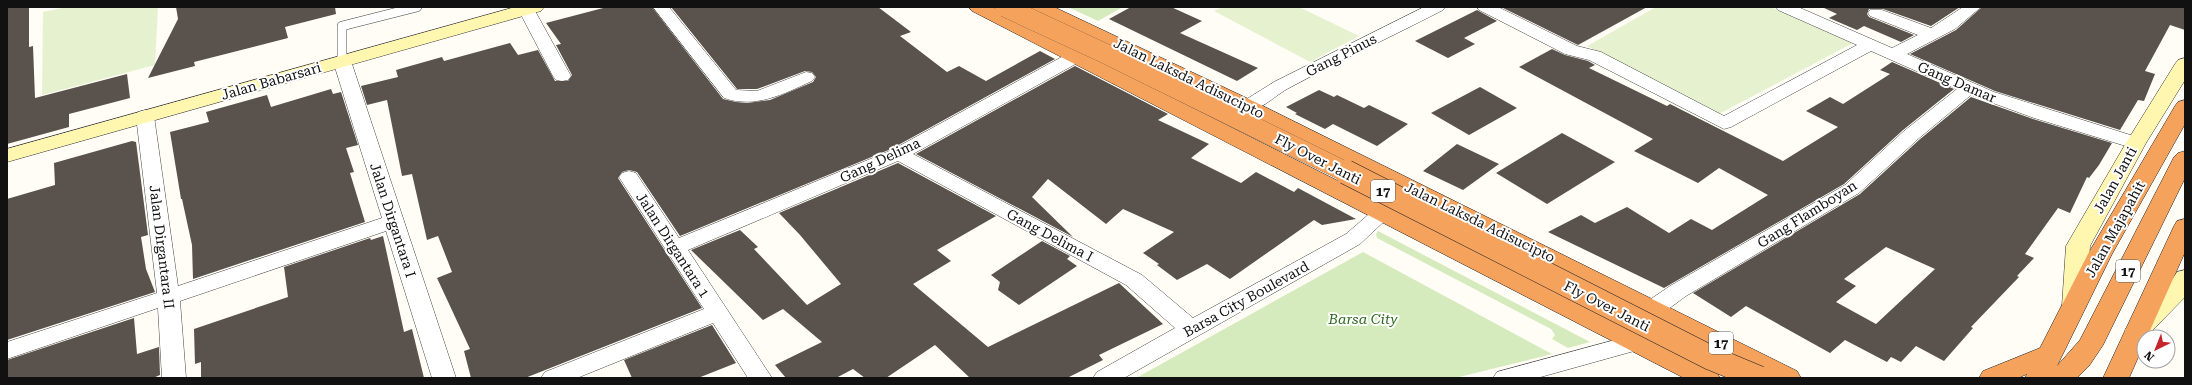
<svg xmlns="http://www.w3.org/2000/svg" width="2192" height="385" viewBox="0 0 2192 385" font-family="'Roboto Serif',serif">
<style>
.green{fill:#d5ebbd}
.pitch{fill:#e6f2cf}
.building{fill:#5a524d;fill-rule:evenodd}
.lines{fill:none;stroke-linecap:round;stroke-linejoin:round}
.lane-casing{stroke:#444;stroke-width:10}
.street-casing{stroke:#444;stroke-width:1}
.secondary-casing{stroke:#333;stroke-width:1}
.highway-casing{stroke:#222;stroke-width:1}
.lane{stroke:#fff;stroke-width:9}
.street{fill:#fff;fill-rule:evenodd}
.secondary{fill:#fff6b0;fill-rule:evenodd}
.highway{fill:#f5a25d;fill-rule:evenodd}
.highway-bridge-far1-casing{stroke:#222;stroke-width:20;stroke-linecap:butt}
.highway-bridge-casing{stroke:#222;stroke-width:25;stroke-linecap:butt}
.highway-bridge-far1{stroke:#f5a25d;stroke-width:20}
.highway-bridge{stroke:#f5a25d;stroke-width:24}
.labels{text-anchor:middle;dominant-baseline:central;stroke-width:4;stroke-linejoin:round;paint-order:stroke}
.shield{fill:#fff;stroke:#585858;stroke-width:1}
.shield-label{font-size:13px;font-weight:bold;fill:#111}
.street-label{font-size:14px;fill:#111;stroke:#fff}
.park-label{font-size:14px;font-style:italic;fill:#2f6b1f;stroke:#fff}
</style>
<rect width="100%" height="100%" fill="#fffdf5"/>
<!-- green -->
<path class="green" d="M1068 7H1123L1098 21Z
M1378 231 1590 342 1568 348 1552 339 1555 335 1551 329 1377 238 1376 234Z
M1363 252 1552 354 1455 378H1136Z"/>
<!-- pitch -->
<path class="pitch" d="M67 7H158L155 65 42 95 43 12Z
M1223 7H1299L1359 36 1310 62 1214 11Z
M1656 7H1771L1855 42 1719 114 1587 46Z"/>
<!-- building -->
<path class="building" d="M7 7H29V47L33 46 35 98 127 74 130 98 69 114V127L7 144Z
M176 7H335L336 14 285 27 288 38 194 62 195 66 148 78 178 19Z
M607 7H652L723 99 736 102 747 103 770 100 813 82 816 77 812 72 805 71 757 89H737L671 7H878L911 32 900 36 947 72 959 66 986 81 1040 51 1055 59 891 149 680 236 637 172 629 170 622 172 618 178 702 308 525 378H471L464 351 470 349 437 278 452 272 438 236 427 240 412 174 402 176 387 100 367 105 361 86 398 77 396 70 442 57 444 61 510 43 518 55 538 50 555 81H568L572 75 556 45 561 44 546 23Z
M1131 7H1171L1202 21 1180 33 1258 68 1237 81 1109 19Z
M1501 7H1647L1578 45Z
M1822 7H1960L1931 26 1883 9H1869L1867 14 1869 17 1914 35 1901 42 1864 26 1857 30 1829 18 1837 14Z
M1982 7H2185V30L2170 25 2145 71 2155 74 2144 101 2138 100 2120 130 1995 91 1910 54 1956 30Z
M1477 10 1497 21 1464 38 1475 44 1448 58 1415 41Z
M1552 49 1565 55 1588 61 1595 65 1589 68 1667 106 1670 104 1783 161 1838 127 1806 111 1830 97 1843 104 1890 74 1880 70 1892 62 1954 89 1903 130 1844 184 1664 288 1548 232 1581 215 1595 223 1627 207 1669 233 1691 219 1712 230 1768 195 1719 168 1698 183 1634 151 1653 139 1519 67Z
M1075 66 1168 114 1158 120 1209 144 1191 158 1241 183 1256 172 1294 192 1298 188 1356 219 1322 225 1314 220 1230 279 1207 264 1177 280 1157 265 1159 264 1143 253 1174 232 1123 209 1106 224 1048 179 1032 197 1073 237 916 154Z
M1480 87 1517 108 1469 135 1431 113Z
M331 89 333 94 341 92 358 145 346 148 354 172 350 173 365 222 193 279 192 245 182 199H181L170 132 209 122 206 112 267 95 271 107Z
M1319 90 1334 97 1337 95 1364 108 1369 105 1408 124 1377 146 1333 124 1325 129 1295 114 1297 113 1286 107Z
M1971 97 2033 119 2112 143 2099 165 2089 178 2087 177 2070 213 2058 208 2025 254 2034 258 2017 276 2019 277 1971 327 1973 328 1944 361 1916 346 1901 362 1891 357 1887 362 1845 340 1830 353 1746 306 1731 317 1693 293 1860 194 1919 140ZM1886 247 1935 269 1876 324 1836 302 1856 286 1844 279Z
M1562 133 1615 162 1547 204 1496 173Z
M132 141 136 142 148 235 141 237 146 269 155 292 7 340V199L55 185 54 163Z
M1457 144 1499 164 1463 190 1423 171Z
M898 163 996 216 937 250 951 261 913 284 988 347 1119 283 1163 324 1099 355 1103 360 1067 378H970L935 345 886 378H865L853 369 836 378H786L775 365 822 342 783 309 763 320 691 250 740 230 758 247 754 249 807 305 841 284 800 235 779 213Z
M383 236 404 332 412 329 424 378H201V362L195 364 194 329 288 297 284 267 370 238 371 240Z
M1042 241 1070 256 1067 259 1077 266 1019 305 998 290 1000 282 991 275Z
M134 318 137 354 159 347 160 375 153 378H7V360Z
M712 325 736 363 698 378H632L624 360Z"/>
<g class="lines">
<defs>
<path id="lane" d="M342 61V26L417 7"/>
<path id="street" d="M519 7H533L534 9 571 76 568 80 562 81 556 80 553 76 518 9Z
M653 7H669L736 90 757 91 806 72 812 73 815 77 812 81C783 94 756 109 724 98Z
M1424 7H1445L1443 10C1391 37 1338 61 1287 89 1273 97 1258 114 1242 110L1239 106 1242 102 1274 82Z
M1477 7H1498L1577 46 1601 52 1724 116 1857 45 1778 10 1776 7H1798L1892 48 1918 35 1870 16 1868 13 1870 10H1882L1931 28 1963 7H1981L1955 29 1907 54 1994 92 2143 139 2145 143 2143 147 2136 149 2129 147 2034 118 1971 95 1918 139 1859 193 1686 296C1673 305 1661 318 1645 313L1642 308 1645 303 1670 286 1845 185 1904 131 1957 89 1871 51 1731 127 1724 129 1589 60 1565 54 1479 10Z
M1075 52 1081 53 1084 57 1081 61 913 154 1142 275 1193 318 1346 234 1376 208 1383 207 1390 208 1393 213 1360 244 1124 378H1093L1097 372 1175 328 1126 285 898 161 688 250 772 378H748L713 323 577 378H541L545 372 704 309 619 177 622 173 629 171 636 173 679 238 892 150 1069 53Z
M342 56 348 57 351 61 456 378H432L386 231 180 301 186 378H162L158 308 7 359V342L157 293 136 116 138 112 145 110 152 112 154 116 178 286 382 218 333 61 336 57Z
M1637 334 1645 336 1649 342 1645 348 1537 378H1493L1497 372Z"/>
<path id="secondary" d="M515 7H544L541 11 7 162V149Z
M2185 58V80L2146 143 2090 246 2086 306 2083 312 2074 314 2065 312 2062 306 2066 246 2126 143 2175 64 2178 60Z
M2185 270V297L2147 336 2138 339 2129 336 2125 330 2129 324 2170 283 2177 272Z"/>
<path id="highway" d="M969 7H992L1716 371 1720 378H1684L972 11Z
M1031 7H1054L1255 102 1797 371 1801 378H1766C1523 253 1280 129 1034 11Z
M2185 100V124L2112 254 2057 366 2080 340 2174 157 2178 153 2185 151V178L2103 345 2089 366 2077 378H2025L2027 374 2018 378H1979L1983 371 2040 348 2088 254 2175 106 2178 102Z
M2185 219V252L2147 337H2144V344L2129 378H2103L2174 226 2177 221Z"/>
</defs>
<!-- lane casing -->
<use href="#lane" class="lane-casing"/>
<!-- street casing -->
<use href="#street" class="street-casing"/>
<!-- secondary casing -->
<use href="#secondary" class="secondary-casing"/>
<!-- highway casing -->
<use href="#highway" class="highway-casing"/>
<!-- lane -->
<use href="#lane" class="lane"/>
<!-- street -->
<use href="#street" class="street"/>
<!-- secondary -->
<use href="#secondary" class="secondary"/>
<!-- highway -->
<use href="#highway" class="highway"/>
<defs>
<path id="highway-bridge-far1" d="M1005 7 1104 53 1348 173"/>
<path id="highway-bridge" d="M1346 172 1711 358 1759 378"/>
</defs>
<!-- highway-bridge-far1 casing -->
<use href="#highway-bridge-far1" class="highway-bridge-far1-casing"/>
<!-- highway-bridge casing -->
<use href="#highway-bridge" class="highway-bridge-casing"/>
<!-- highway-bridge-far1 -->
<use href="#highway-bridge-far1" class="highway-bridge-far1"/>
<!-- highway-bridge -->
<use href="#highway-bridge" class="highway-bridge"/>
</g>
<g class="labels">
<!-- shield labels -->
<g class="shield">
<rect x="1371" y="180" width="24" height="22" rx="3"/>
<rect x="2116" y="260" width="24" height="22" rx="3"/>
<rect x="1709" y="332" width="24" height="22" rx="3"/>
</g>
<g class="shield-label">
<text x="1383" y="191">17</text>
<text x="2128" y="271">17</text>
<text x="1721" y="343">17</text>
</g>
<!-- street labels -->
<g class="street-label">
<text transform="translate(1341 55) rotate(-27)">Gang Pinus</text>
<text transform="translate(1189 78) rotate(26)">Jalan Laksda Adisucipto</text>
<text transform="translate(271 81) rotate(-16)">Jalan Babarsari</text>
<text transform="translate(1957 82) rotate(23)">Gang Damar</text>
<text transform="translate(1318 159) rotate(27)">Fly Over Janti</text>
<text transform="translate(880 160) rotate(-25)">Gang Delima</text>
<text transform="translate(2115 180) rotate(-61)">Jalan Janti</text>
<text transform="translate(1807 214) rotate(-32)">Gang Flamboyan</text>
<text transform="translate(393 220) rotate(72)">Jalan Dirgantara I</text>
<text transform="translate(1480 222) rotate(26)">Jalan Laksda Adisucipto</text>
<text transform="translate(2115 229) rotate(-61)">Jalan Majapahit</text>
<text transform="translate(1050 235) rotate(28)">Gang Delima I</text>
<text transform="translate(673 245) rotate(57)">Jalan Dirgantara 1</text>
<text transform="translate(162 247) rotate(83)">Jalan Dirgantara II</text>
<text transform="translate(1246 299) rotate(-29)">Barsa City Boulevard</text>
<text transform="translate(1607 306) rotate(27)">Fly Over Janti</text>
</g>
<!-- park labels -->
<g class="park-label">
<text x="1363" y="319">Barsa City</text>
</g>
</g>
<!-- border -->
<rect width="2192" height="385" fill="none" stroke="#111111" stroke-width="16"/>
<!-- north arrow -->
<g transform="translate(2156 349) rotate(223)"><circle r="19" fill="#ffffff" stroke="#a0a0a0"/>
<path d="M0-3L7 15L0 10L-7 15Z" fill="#c4262e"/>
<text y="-6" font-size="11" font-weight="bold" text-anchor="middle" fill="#111111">N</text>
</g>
</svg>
